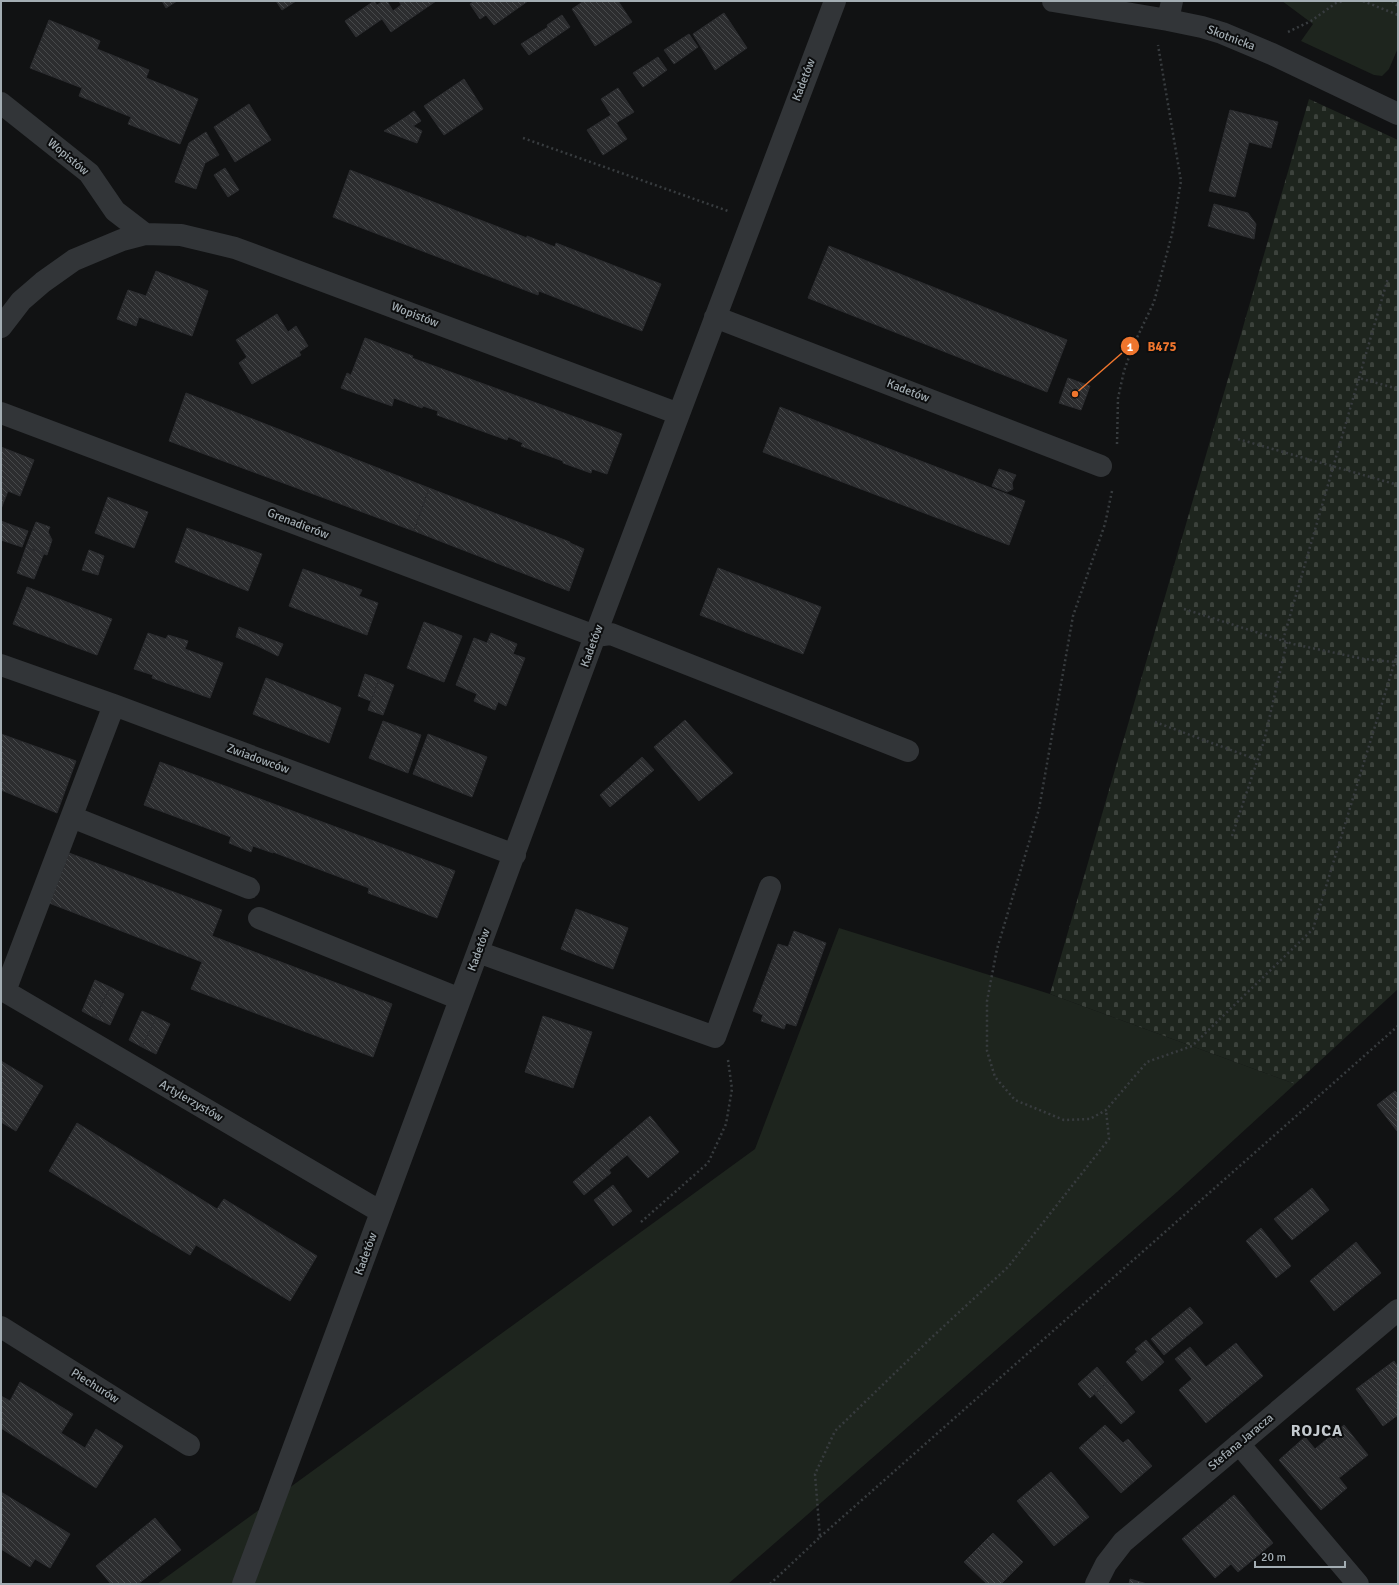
<svg xmlns="http://www.w3.org/2000/svg" width="1399" height="1585" viewBox="0 0 1399 1585" font-family="Signika,sans-serif">
<style>
.green{fill:#1e251e}
.cemetery{fill:url(#cemetery-stones)}
.building{fill:url(#building-back-hatch);stroke:#2b2c2f}
.lines{fill:none;stroke-linecap:round;stroke-linejoin:round}
.path{stroke:#383c3f;stroke-width:2.5;stroke-dasharray:2 3;stroke-linecap:butt}
.minor{stroke:#323538;stroke-width:22}
.labels{text-anchor:middle;dominant-baseline:central;stroke-width:4;stroke-linejoin:round;paint-order:stroke}
.street-label{font-size:12px;fill:#a3adb3;stroke:#0c0d0e}
.district-label{font-size:16px;font-weight:bold;letter-spacing:1px;fill:#c4cacf;stroke:#0c0d0e}
.leader{fill:none;stroke:#ef752d;stroke-width:1.5}
.callout-dot{fill:#ef752d;stroke:#0c0d0e;stroke-width:1.5}
.mark-label{font-size:12px;text-anchor:middle;font-weight:bold;fill:#fff}
.callout-label{font-size:13px;text-anchor:middle;font-weight:bold;fill:#ef752d;stroke:#0c0d0e;stroke-width:4;stroke-linejoin:round;paint-order:stroke}
</style>
<defs>
<pattern id="cemetery-stones" width="16" height="16" patternUnits="userSpaceOnUse"><rect width="16" height="16" fill="#1e251e"/><path d="M2 7V4a2 2 0 0 1 4 0v3zM10 15v-3a2 2 0 0 1 4 0v3z" fill="#3c423c"/></pattern>
<pattern id="building-back-hatch" width="6" height="6" patternUnits="userSpaceOnUse"><rect width="6" height="6" fill="#2c2d2f"/><path d="M-1 5l2 2M0 0l6 6M5-1l2 2" fill="none" stroke="#47494b"/></pattern>
</defs>
<rect width="100%" height="100%" fill="#111213"/>
<!-- green -->
<path class="green" d="M1282 1H1398V48L1389 69 1382 76 1374 75 1301 41 1313 24Z
M839 928 1050 994 1295 1084 1177 1192 728 1584H157L755 1149Z"/>
<!-- cemetery -->
<path class="cemetery" d="M1309 99 1398 140V989L1295 1084 1050 994Z"/>
<!-- building -->
<path class="building" d="M162 1H177L166 8Z
M276 1H296L282 10Z
M374 1 377 5 383 1H387L393 11 401 5 399 1H436L391 32 382 19 356 37 345 21Z
M475 1H528L494 25 486 15 480 19 470 4Z
M584 1H618L632 22 595 46 572 9Z
M724 13 747 48 715 70 693 34Z
M562 15 570 27 529 55 521 44 548 27 547 25Z
M49 20 100 41 97 49 149 70 146 78 198 99 180 144 128 124 131 117 79 96 82 88 30 68Z
M689 34 698 47 674 64 664 50Z
M658 57 667 70 643 87 633 73Z
M464 79 483 109 444 135 424 106Z
M618 88 634 112 616 123 601 99Z
M249 104 271 140 235 162 214 127Z
M1230 110 1278 122 1271 148 1249 142 1235 197 1209 191Z
M414 111 421 121 413 126 406 117Z
M611 115 627 139 603 155 587 130Z
M406 117 413 126 422 131 417 143 384 131Z
M206 132 219 155 205 163 196 189 175 182 189 143Z
M225 168 239 190 228 197 214 175Z
M350 170 527 238V236L555 247 556 243 661 284 642 331 539 291 538 295 333 217Z
M1214 204 1248 213 1256 224 1254 239 1208 226Z
M829 246 1067 340 1047 392 808 298Z
M156 271 208 291 192 336 139 317 136 326 117 319 128 290 146 296Z
M277 314 288 332 296 326 308 346 299 352 301 355 252 384 239 363 247 357 236 340Z
M365 338 413 356 412 358 622 434 607 474 592 469 591 473 563 463V461L521 446 523 443 508 437 507 440 437 415 438 411 423 406 422 408 394 398 392 406 341 388 347 373 351 375Z
M1068 378 1090 386 1081 410 1059 403Z
M186 393 429 488 414 531 169 441Z
M780 407 1025 501 1009 545 763 452Z
M1 447 34 460 20 496 8 491 1 509Z
M999 469 1016 475 1012 483 1013 489 1007 492 992 486Z
M429 488 570 542V543L584 549 569 591 414 531Z
M108 497 148 512 134 548 95 533Z
M1 521 28 531 22 547 1 540Z
M36 522 50 527 48 532 52 540 47 555 26 547Z
M187 528 262 554 248 591 175 562Z
M26 547 44 553 34 579 17 573Z
M89 550 104 556 98 575 82 570Z
M718 568 821 607 803 654 700 615Z
M303 569 362 590 359 596 378 603 367 635 289 606Z
M27 587 112 619 97 655 13 624Z
M424 622 462 636 444 682 407 668Z
M239 627 262 636 258 646 236 637Z
M148 633 166 639 168 635 188 641 185 649 223 663 210 698 152 678 153 675 134 669Z
M491 633 517 644 513 654 525 658 506 706 498 702 495 710 474 701 477 694 456 685 474 638 487 643Z
M262 636 283 644 278 656 258 646Z
M365 674 379 679 371 701 358 696Z
M266 678 341 708 329 743 253 714Z
M379 679 394 685 383 715 368 710Z
M685 720 733 773 699 801 654 747Z
M383 721 421 735 408 773 369 758Z
M1 734 76 761 57 813 1 790Z
M428 734 487 757 472 797 413 774Z
M642 757 654 770 610 807 600 795Z
M160 762 455 871 437 918 368 893 369 888 273 852V853L253 846 251 852 229 843 231 837 144 805Z
M69 853 222 910 212 936 392 1004 373 1057 191 989 202 962 49 903Z
M576 909 628 928 613 969 561 949Z
M794 931 826 943 796 1026 786 1023 784 1029 761 1021 763 1015 753 1011 778 944 788 947Z
M95 980 110 987 95 1018 82 1011Z
M110 987 124 994 110 1025 95 1018Z
M142 1011 156 1017 142 1047 129 1040Z
M543 1016 592 1032 573 1088 525 1072Z
M156 1017 170 1024 156 1054 142 1047Z
M1 1061 43 1086 16 1131 1 1122Z
M1395 1091 1398 1094 1397 1131 1377 1105Z
M650 1116 679 1152 648 1178 627 1155 609 1170 611 1173 584 1195 573 1182Z
M77 1123 217 1209 224 1199 317 1256 290 1301 196 1245 190 1255 49 1171Z
M613 1185 632 1211 613 1226 594 1200Z
M1312 1188 1329 1210 1292 1240 1274 1219Z
M1261 1228 1291 1266 1276 1278 1246 1241Z
M1356 1242 1381 1273 1334 1311 1310 1281Z
M1190 1307 1203 1323 1164 1355 1151 1339Z
M1146 1340 1164 1362 1154 1371 1135 1349Z
M1236 1343 1263 1376 1206 1423 1179 1390 1192 1379 1175 1359 1190 1347 1206 1367Z
M1137 1352 1154 1371 1142 1381 1126 1362Z
M1394 1361 1398 1367V1415L1383 1426 1356 1389Z
M1097 1367 1109 1381 1090 1398 1078 1384Z
M1109 1381 1135 1412 1121 1424 1094 1394Z
M20 1382 73 1414 61 1433 85 1448 96 1429 123 1446 96 1488 1 1428V1396L10 1401Z
M1105 1425 1123 1443 1128 1439 1152 1466 1121 1493 1079 1448Z
M1344 1425 1368 1455 1339 1478 1347 1488 1321 1510 1279 1460 1305 1437 1315 1449Z
M1051 1472 1089 1517 1054 1546 1017 1501Z
M1 1492 70 1534 50 1568 35 1559 30 1567 1 1549Z
M1234 1495 1273 1543 1238 1572 1231 1564 1215 1578 1182 1539Z
M155 1518 181 1550 138 1584H111L96 1566Z
M993 1533 1023 1562 1001 1584H987L964 1562Z
M1130 1579 1147 1584H1129Z"/>
<g class="lines">
<!-- path -->
<path class="path" d="M1363 1 1398 15
M1392 1 1398 6
M1288 32 1311 21 1336 3 1344 1
M523 138 728 211
M1359 378 1388 278
M1238 439 1398 485
M1117 444 1118 398 1124 371 1133 346 1154 302 1172 234 1181 181 1158 45
M1112 491 1105 524 1073 616 1039 809 997 949 987 1001V1051L995 1077 1015 1100 1064 1120 1090 1119 1106 1110 1147 1062 1192 1046 1313 929 1398 651
M1184 609 1293 644 1364 659 1395 662 1398 665
M1283 640 1359 378 1398 389
M1155 722 1258 760
M1232 836 1264 741 1287 642
M641 1222 708 1163 726 1124 732 1089 728 1060
M820 1537 1398 1026
M770 1584 820 1537 815 1474 835 1431 930 1339 1008 1267 1109 1139 1106 1110"/>
<!-- minor -->
<path class="minor" d="M1053 1 1168 20 1202 27 1222 33 1272 54 1398 114
M1168 20 1172 1
M1 103 89 173 115 211 145 234
M715 317 1101 466
M1 327 21 301 43 282 74 260 122 240 145 234 181 235 235 248 679 414
M1 413 595 636 611 634 908 751
M1 665 114 705 515 855
M72 817 249 888
M259 918 460 999
M478 952 715 1037 770 887
M1 989 381 1212
M5 991 114 705
M1 1327 189 1445
M1239 1444 1358 1584
M243 1584 595 636 835 1
M1096 1584 1106 1564 1123 1542 1398 1310"/>
</g>
<g class="labels">
<!-- street labels -->
<g class="street-label">
<text transform="translate(1231 38) rotate(21)">Skotnicka</text>
<text transform="translate(804 80) rotate(-69)">Kadetów</text>
<text transform="translate(68 157) rotate(40)">Wopistów</text>
<text transform="translate(415 315) rotate(21)">Wopistów</text>
<text transform="translate(908 391) rotate(21)">Kadetów</text>
<text transform="translate(298 524) rotate(21)">Grenadierów</text>
<text transform="translate(592 646) rotate(-70)">Kadetów</text>
<text transform="translate(258 759) rotate(20)">Zwiadowców</text>
<text transform="translate(479 950) rotate(-70)">Kadetów</text>
<text transform="translate(191 1101) rotate(30)">Artylerzystów</text>
<text transform="translate(366 1254) rotate(-70)">Kadetów</text>
<text transform="translate(95 1386) rotate(32)">Piechurów</text>
<text transform="translate(1241 1442) rotate(-40)">Stefana Jaracza</text>
</g>
<!-- district labels -->
<g class="district-label">
<text x="1317" y="1431">ROJCA</text>
</g>
</g>
<!-- callouts -->
<path class="leader" d="M1075 394L1130 346"/>
<g class="callout-dot">
<circle cx="1075" cy="394" r="4"/>
<circle cx="1130" cy="346" r="10"/>
</g>
<g class="mark-label">
<text x="1130" y="351">1</text>
</g>
<g class="callout-label">
<text x="1162" y="351">B475</text>
</g>
<!-- border -->
<rect width="1399" height="1585" fill="none" stroke="#a3adb3" stroke-width="4"/>
<!-- scale -->
<path d="M1255 1561v6h90v-6" fill="none" stroke="#a3adb3" stroke-width="2"/>
<text x="1261" y="1561" font-size="12" fill="#a3adb3" stroke="#0c0d0e" stroke-width="3" paint-order="stroke">20 m</text>
</svg>
